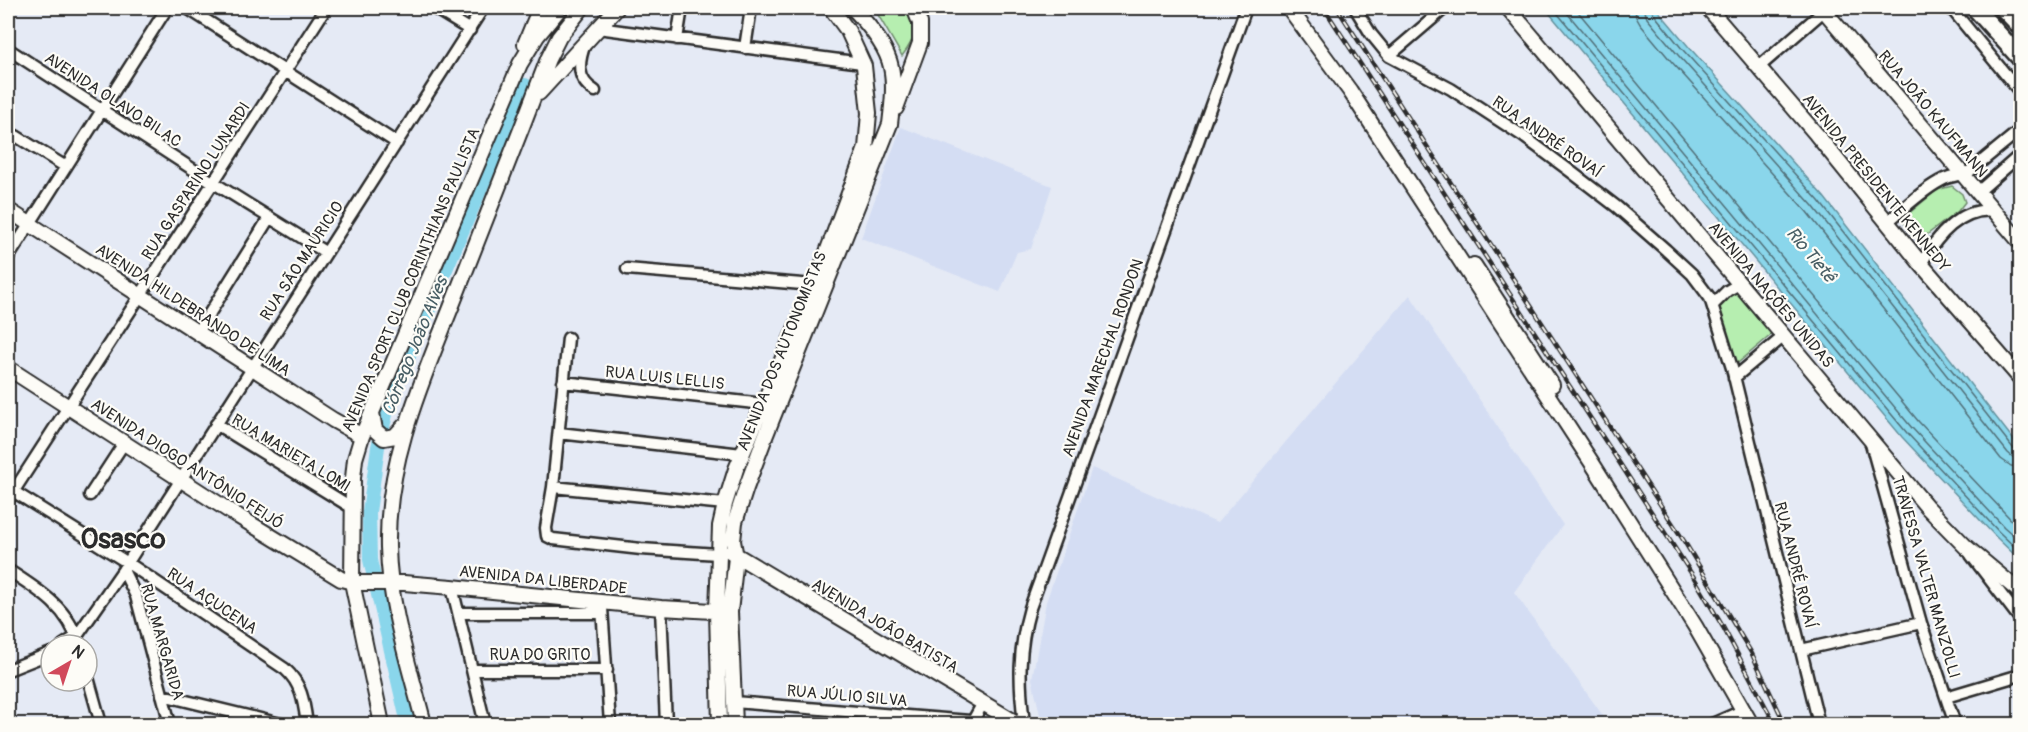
<svg xmlns="http://www.w3.org/2000/svg" width="2028" height="732" viewBox="0 0 2028 732" font-family="Pangolin,sans-serif">
<style>
.built{fill:#d4ddf3}
.green{fill:#b6eeb0;stroke:#708c6e;stroke-width:1.5}
.water{fill:#8ad6eb;stroke:#64929e;stroke-width:1.5}
.lines{fill:none;stroke-linecap:round;stroke-linejoin:round}
.shore{stroke:#516f78;stroke-width:1.5}
.river{stroke:#8ad6eb;stroke-width:14}
.minor-casing{stroke:#2b2b2b;stroke-width:15}
.major-casing{stroke:#2b2b2b;stroke-width:18}
.highway-casing{stroke:#2b2b2b;stroke-width:21}
.minor{stroke:#fdfcf7;stroke-width:10}
.major{stroke:#fdfcf7;stroke-width:14}
.highway{stroke:#fdfcf7;stroke-width:16}
.rail-casing{stroke:#2b2b2b;stroke-width:4.5}
.rail{stroke:#fdfcf7;stroke-width:2;stroke-dasharray:7;stroke-linecap:butt}
.labels{text-anchor:middle;dominant-baseline:central;stroke-width:4.5;stroke-linejoin:round;paint-order:stroke}
.street-label{font-size:16px;fill:#2b2b2b;stroke:#fdfcf7}
.water-label{font-size:18px;font-style:italic;fill:#485e65;stroke:#fdfcf7}
.town-label{font-size:28px;font-weight:bold;fill:#2b2b2b;stroke:#fdfcf7}
</style>
<rect width="100%" height="100%" fill="#e5eaf5"/>
<filter id="ink" filterUnits="userSpaceOnUse"><feTurbulence type="fractalNoise" baseFrequency=".0167" numOctaves="2"/><feDisplacementMap in="SourceGraphic" scale="12" xChannelSelector="R" yChannelSelector="G"/><feConvolveMatrix kernelMatrix="1 2 1 2 8 2 1 2 1" color-interpolation-filters="sRGB"/></filter>
<g filter="url(#ink)">
<!-- built -->
<path class="built" d="M901 127 1052 186 1031 249 1017 252 1000 292 861 238Z
M1410 295 1563 525 1514 592 1609 724H1051L1041 719 1032 679 1046 602 1092 468 1217 523Z"/>
<!-- green -->
<path class="green" d="M874 8H909C916 30 917 37 902 56Z
M1952 186 1962 194 1965 202 1958 211 1920 240 1907 228 1902 219 1937 190Z
M1739 284 1778 329 1732 368 1714 305Z"/>
<!-- water -->
<path class="water" d="M1545 8H1656L1688 46 1824 197 2020 448V560L1995 536 1902 437Z"/>
<g class="lines">
<!-- shore -->
<path class="shore" d="M1553 8 1907 433 1999 532 2020 552
M1563 8 1912 428 2004 527 2020 541
M1575 8 1919 422 2020 529
M1635 8 1636 17 1640 24 1671 61 1807 212 2001 459 2011 466 2020 467
M1644 8 1647 18 1678 55 1813 206 2008 453 2014 458H2020
M1652 8 1653 13 1683 50 1819 201 2013 448 2020 451"/>
<!-- river -->
<path class="river" d="M408 724 370 560 369 512 378 447 389 402 525 85"/>
<defs>
<path id="minor" d="M187 8 397 143
M434 8 470 30
M1355 8 1371 34 1389 56 1451 89 1523 136 1570 171 1617 207 1666 250 1692 274 1710 298 1732 368 1819 724
M1951 8 2020 92
M598 28 862 63
M677 39 682 8
M585 44C578 62 576 80 595 91
M745 48 751 8
M8 49 214 183 325 252
M1389 56 1445 8
M1759 67 1827 8
M16 136 66 167
M1978 192 2020 155
M1887 222C1905 208 1923 189 1944 179 1953 175 1962 175 1970 171L2020 130
M8 258 167 8
M1921 264C1936 237 1961 206 1995 211
M627 269 814 285
M1714 304 1727 291 1739 284
M198 332 269 218
M568 338 553 487 546 528 547 536 553 539 641 549 718 554
M1734 378 1784 336
M563 382 764 404
M216 424 351 507
M559 433 742 454
M1870 440 1921 623 1955 724
M553 487 725 504
M8 488 128 563 285 669C302 684 304 703 307 724
M90 495 124 443
M8 500 326 8
M1971 555 2020 619
M8 570C39 590 69 608 79 645
M123 570 136 596 170 724
M452 587 485 724
M602 608 610 724
M661 608 666 724
M459 613H602
M63 645 77 636 123 570 483 8
M1801 650 1921 623
M8 670 51 653
M473 670H607
M87 674 101 724
M162 695 281 724
M1946 697 2020 675
M734 702 970 721 974 719 983 703
M1024 724C1019 682 1018 650 1030 608L1246 8
M1712 724 1744 710"/>
<path id="major" d="M1289 8 1350 91 1592 463 1695 626 1751 724
M1508 8 1927 507 1966 547 2020 592
M1708 8 1816 134 1921 264 2020 378
M1822 8 2020 242
M525 44 540 8
M539 93 617 8
M896 108 920 43V23L914 8
M8 210 333 420 362 436
M1474 265 1552 385
M8 368 228 510 341 579 357 583H404L452 587 661 608 730 612
M372 413 375 430 384 438 395 436 405 425
M731 552 1018 724
M382 724 352 582 353 478 355 459 362 436 520 64 537 36 560 8
M424 724C410 668 389 606 388 547 386 458 424 377 456 295 487 217 518 138 548 59L559 37 582 8
M720 724 717 612 720 526 725 504 736 469 823 263 866 148 869 113 864 66 848 31 831 8
M735 724 730 612 736 557 733 541 735 522 746 488 765 437 890 124C892 107 895 85 891 67 887 47 867 23 853 8"/>
<path id="highway" d="M1975 8 2020 58
M2003 8 2020 26"/>
</defs>
<!-- minor casing -->
<use href="#minor" class="minor-casing"/>
<!-- major casing -->
<use href="#major" class="major-casing"/>
<!-- highway casing -->
<use href="#highway" class="highway-casing"/>
<!-- minor -->
<use href="#minor" class="minor"/>
<!-- major -->
<use href="#major" class="major"/>
<!-- highway -->
<use href="#highway" class="highway"/>
<defs>
<path id="rail" d="M1324 8 1693 576 1723 627 1775 724
M1337 8 1684 541 1752 654 1785 724"/>
</defs>
<!-- rail casing -->
<use href="#rail" class="rail-casing"/>
<!-- rail -->
<use href="#rail" class="rail"/>
</g>
</g>
<g class="labels">
<!-- street labels -->
<g class="street-label">
<text transform="translate(113 100) rotate(33)">AVENIDA OLAVO BILAC</text>
<text transform="translate(1933 114) rotate(50)">RUA JOÃO KAUFMANN</text>
<text transform="translate(1547 137) rotate(35)">RUA ANDRÉ ROVAÍ</text>
<text transform="translate(196 181) rotate(-57)">RUA GASPARINO LUNARDI</text>
<text transform="translate(1876 183) rotate(51)">AVENIDA PRESIDENTE KENNEDY</text>
<text transform="translate(302 261) rotate(-57)">RUA SÃO MAURICIO</text>
<text transform="translate(411 280) rotate(-67)">AVENIDA SPORT CLUB CORINTHIANS PAULISTA</text>
<text transform="translate(1771 295) rotate(50)">AVENIDA NAÇÕES UNIDAS</text>
<text transform="translate(193 310) rotate(33)">AVENIDA HILDEBRANDO DE LIMA</text>
<text transform="translate(782 351) rotate(-68)">AVENIDA DOS AUTONOMISTAS</text>
<text transform="translate(1103 358) rotate(-70)">AVENIDA MARECHAL RONDON</text>
<text transform="translate(665 378) rotate(6)">RUA LUIS LELLIS</text>
<text transform="translate(291 453) rotate(31)">RUA MARIETA LOMI</text>
<text transform="translate(187 464) rotate(33)">AVENIDA DIOGO ANTÔNIO FEIJÓ</text>
<text transform="translate(1795 565) rotate(76)">RUA ANDRÉ ROVAÍ</text>
<text transform="translate(1926 577) rotate(74)">TRAVESSA VALTER MANZOLLI</text>
<text transform="translate(543 580) rotate(6)">AVENIDA DA LIBERDADE</text>
<text transform="translate(212 601) rotate(34)">RUA AÇUCENA</text>
<text transform="translate(885 626) rotate(31)">AVENIDA JOÃO BATISTA</text>
<text transform="translate(162 642) rotate(74)">RUA MARGARIDA</text>
<text x="540" y="655">RUA DO GRITO</text>
<text transform="translate(847 696) rotate(5)">RUA JÚLIO SILVA</text>
</g>
<!-- water labels -->
<g class="water-label">
<text transform="translate(1811 255) rotate(50)">Rio Tietê</text>
<text transform="translate(415 346) rotate(-68)">Córrego João Alves</text>
</g>
<!-- town labels -->
<g class="town-label">
<text x="123" y="539">Osasco</text>
</g>
</g>
<!-- margin -->
<rect width="2028" height="732" fill="none" stroke="#fdfcf7" stroke-width="30"/>
<rect x="15" y="15" width="1998" height="702" fill="none" stroke="#2b2b2b" stroke-width="2" filter="url(#ink)"/>
<!-- north arrow -->
<g transform="translate(69 663) rotate(39)"><circle r="28" fill="#fdfcf7" stroke="#a9a8a5" stroke-width="1.5"/>
<path d="M0-4.5L10 22L0 15L-10 22Z" fill="#d1495b"/>
<text y="-9" font-size="16" font-weight="bold" text-anchor="middle" fill="#2b2b2b">N</text>
</g>
</svg>
